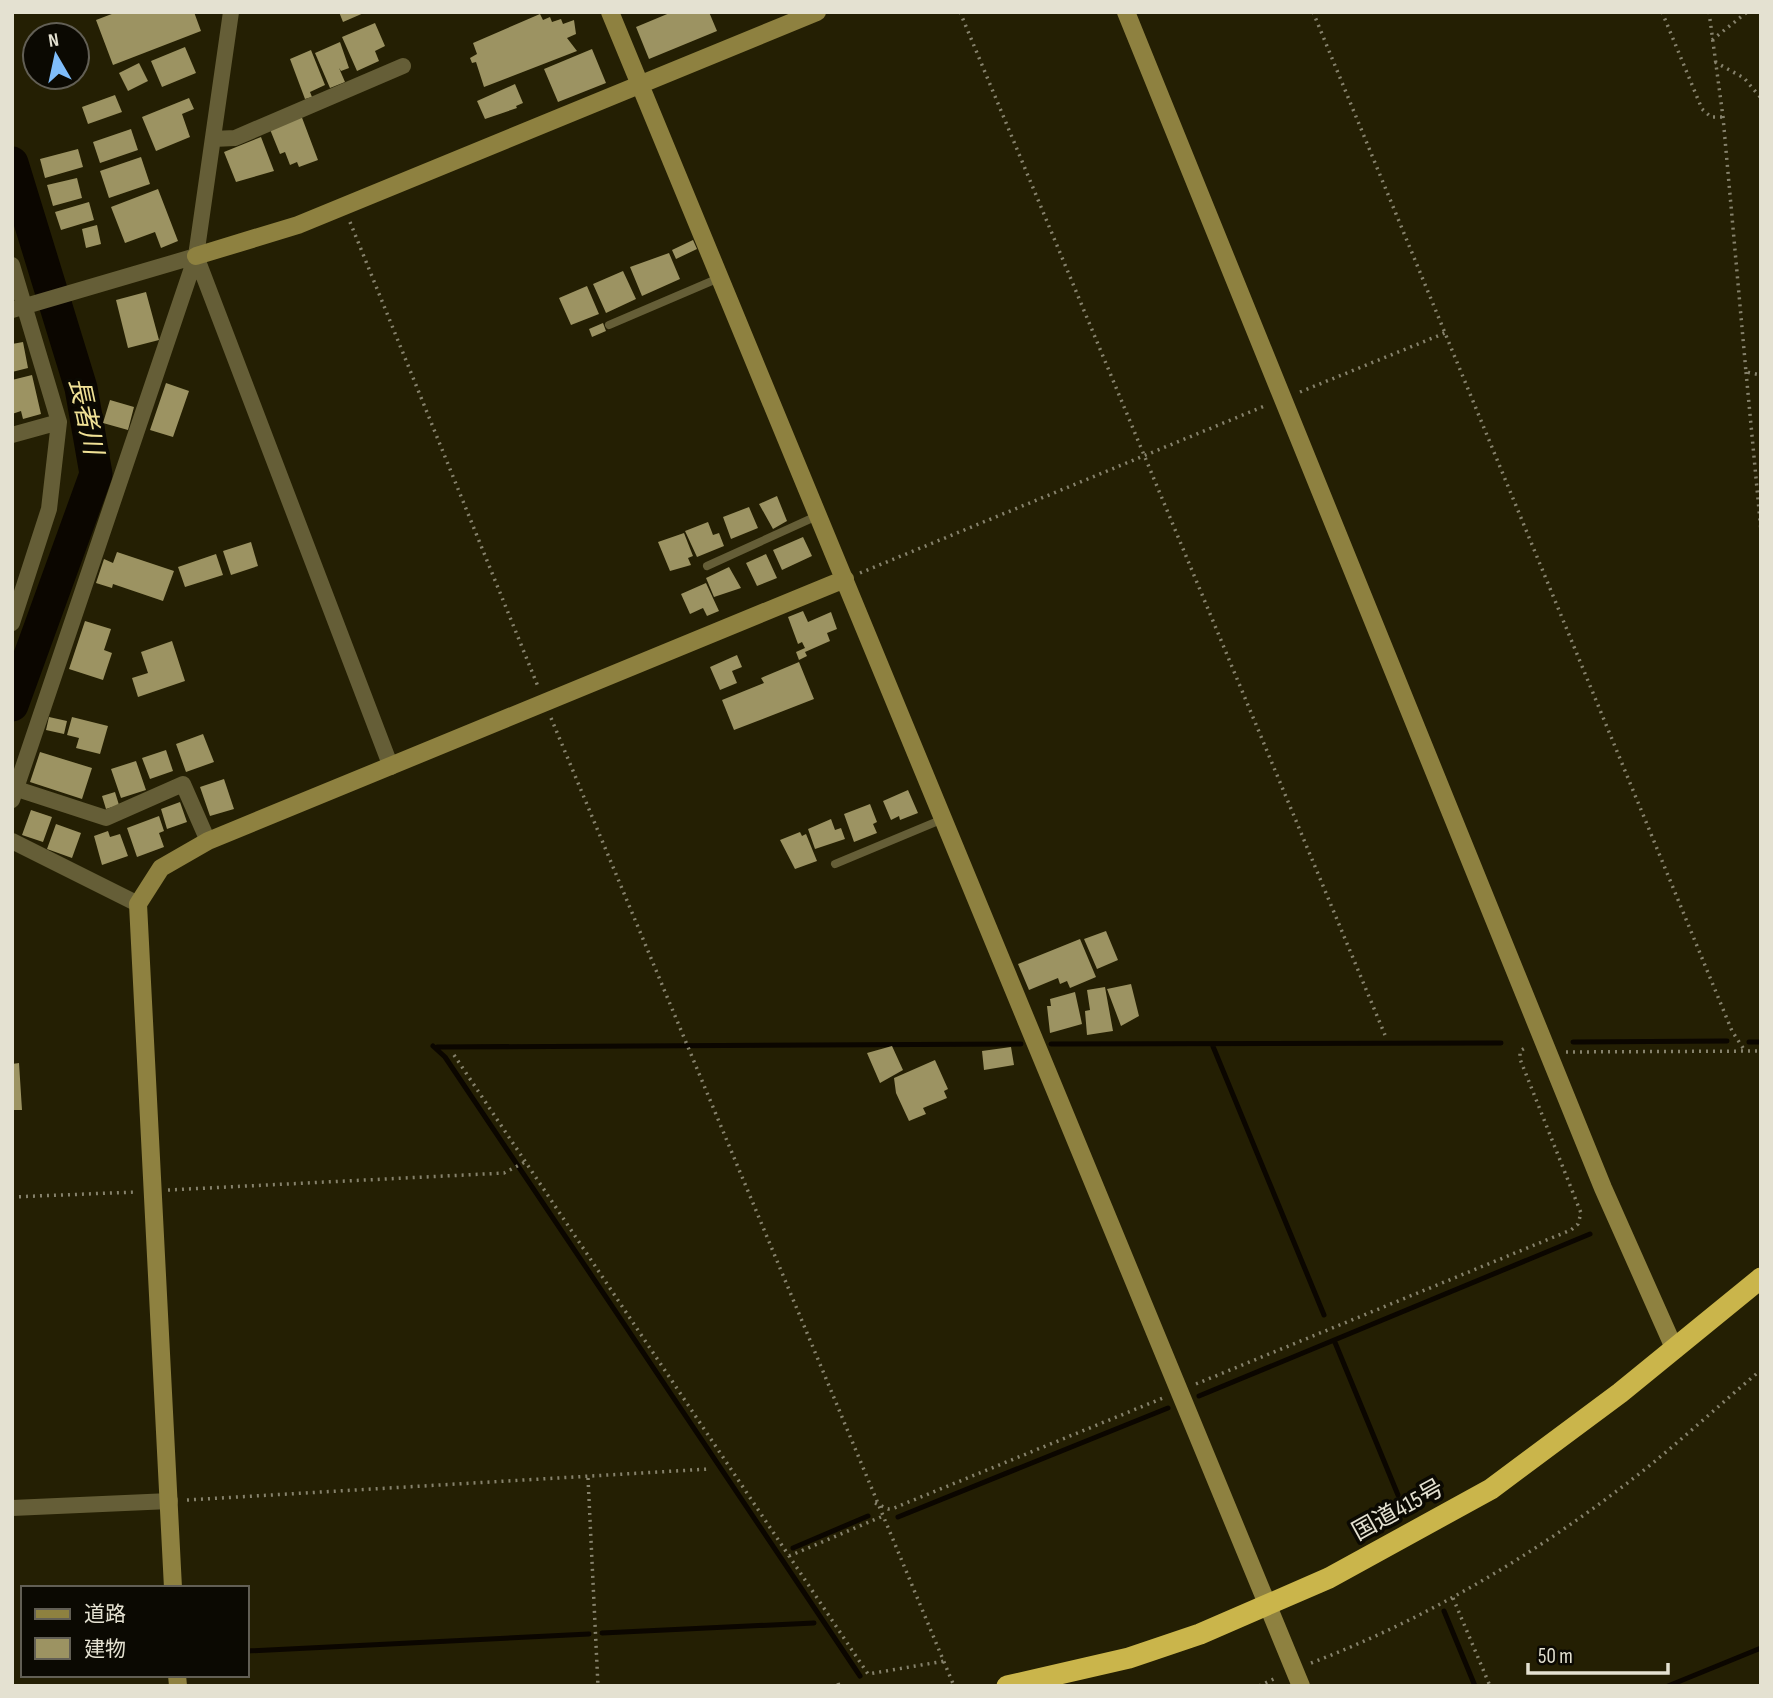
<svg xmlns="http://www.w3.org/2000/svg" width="1773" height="1698" viewBox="0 0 1773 1698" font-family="'Sofia Sans Condensed','Noto Sans JP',sans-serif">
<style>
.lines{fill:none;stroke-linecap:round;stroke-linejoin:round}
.stream{stroke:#0b0600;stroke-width:5}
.river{stroke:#0b0600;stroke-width:33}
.building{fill:#9c9362}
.path{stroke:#86826c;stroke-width:3.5;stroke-dasharray:2 5;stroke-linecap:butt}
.lane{stroke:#655e37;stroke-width:8}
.street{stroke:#655e37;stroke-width:16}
.secondary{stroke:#8e8140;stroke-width:18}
.highway{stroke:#cab54b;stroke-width:21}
.labels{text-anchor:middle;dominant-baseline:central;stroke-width:7;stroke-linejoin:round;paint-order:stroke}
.street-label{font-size:24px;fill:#e4e1d1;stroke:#0b0902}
.water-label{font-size:26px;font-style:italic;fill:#f1e296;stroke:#0b0902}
</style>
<rect width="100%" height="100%" fill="#241f03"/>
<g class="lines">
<!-- stream -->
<path class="stream" d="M1573 1042 1727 1041
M1749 1042H1761
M1051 1044 1501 1043
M1212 1044 1324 1315
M433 1046 445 1057 860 1676
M437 1047 1021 1044
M1334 1340 1398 1495
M1199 1396 1590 1234
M898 1517 1168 1408
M793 1548 868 1516
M1444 1611 1475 1686
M602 1633 814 1623
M247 1651 589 1634
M1668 1686 1761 1648"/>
<!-- river -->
<path class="river" d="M12 163 81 388 96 474 12 705"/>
</g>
<!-- building -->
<path class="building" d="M117 12H194L201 31 113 65 96 20Z
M339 12H366L343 22Z
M672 12H709L717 31 649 59 636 27Z
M540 14 543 20 550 17 552 22 561 19 563 24 574 20 576 34 567 38 577 51 484 87 476 62 472 63 470 58 477 54 473 43Z
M375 23 385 46 375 51 379 61 357 71 342 37Z
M340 42 349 68 341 71 339 68 345 82 330 88 315 53Z
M185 47 196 73 162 87 151 61Z
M592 49 606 83 558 102 544 69Z
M311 50 325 85 310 92 312 97 305 99 290 59Z
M139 63 148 81 128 91 119 73Z
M515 84 523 103 516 106 517 108 485 119 477 101Z
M115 95 122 112 88 124 82 107Z
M189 98 194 109 182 114 190 137 156 151 142 117Z
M301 115 318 160 299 167 297 162 290 165 285 152 280 154 269 127Z
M131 129 138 150 100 163 93 142Z
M261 137 274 171 236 182 224 152Z
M78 149 83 167 45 178 40 159Z
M141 157 150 184 109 198 100 171Z
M77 178 82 198 53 206 47 185Z
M158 189 178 241 161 248 155 232 125 243 111 207Z
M89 202 94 220 61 230 55 212Z
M97 225 101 244 86 248 82 229Z
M693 240 697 249 676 259 672 250Z
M669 253 680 279 642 296 630 267Z
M623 271 636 299 606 313 593 284Z
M587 286 599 314 571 325 559 298Z
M146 292 159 340 128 348 116 300Z
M603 323 606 331 592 337 589 329Z
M23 342 28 368 12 372V344Z
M32 375 41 414 23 419 21 411 12 414V380Z
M166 383 189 391 173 437 150 430Z
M110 400 134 407 128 430 103 423Z
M777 496 787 521 773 529 759 504Z
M749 507 758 528 731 539 723 517Z
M708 522 713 535 719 533 724 546 697 557 685 531Z
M684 533 693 556 688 558 691 565 670 571 658 542Z
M803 537 812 556 782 570 773 550Z
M251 542 258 566 231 575 223 551Z
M117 552 174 571 163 601 113 584 112 588 96 583 104 559 113 563Z
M216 554 223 575 185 587 178 567Z
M766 554 777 578 757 586 746 563Z
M729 567 741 588 714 597 706 578Z
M706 583 719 611 707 616 703 608 690 614 681 594Z
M803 611 808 622 831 612 837 629 827 633 830 641 805 652 807 656 799 660 796 652 805 648 802 642 798 644 788 617Z
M85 621 111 629 104 650 112 653 103 680 69 669Z
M172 641 185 681 138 697 132 678 148 673 141 652Z
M737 655 742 667 732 671 737 683 720 690 710 667Z
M799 662 814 699 734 730 722 700 764 683 761 678Z
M49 717 67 721 64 734 46 730Z
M72 717 108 726 100 754 76 748 79 738 67 735Z
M203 734 214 762 186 772 176 744Z
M166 750 173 771 150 779 142 758Z
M40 752 92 768 82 799 30 782Z
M136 761 146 790 121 798 111 769Z
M224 779 234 809 210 816 200 787Z
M908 790 918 813 900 820 899 816 891 820 883 801Z
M115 792 119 805 106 809 102 796Z
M180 802 187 822 167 829 161 809Z
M870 804 877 822 873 824 877 833 854 842 844 814Z
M31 810 52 817 43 842 22 835Z
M159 816 164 831 159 833 164 847 137 857 127 828Z
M831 819 835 830 841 828 845 839 815 849 808 829Z
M56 824 81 833 72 858 47 849Z
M108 831 110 837 120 834 128 856 102 865 94 836Z
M800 832 802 836 806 834 817 861 795 869 780 840Z
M1106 931 1118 960 1097 969 1084 939Z
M1080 939 1096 977 1070 988 1067 981 1060 984 1058 978 1029 990 1018 964Z
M1131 984 1139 1016 1121 1026 1107 989Z
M1105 987 1113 1031 1087 1035 1085 1011 1090 1010 1087 990Z
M1075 992 1082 1024 1050 1033 1047 1006H1051L1050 999Z
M892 1046 903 1070 880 1083 867 1053Z
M1011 1047 1014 1065 984 1070 982 1051Z
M935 1060 948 1089 944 1091 947 1098 923 1108 926 1114 909 1121 896 1093 894 1078Z
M19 1063 22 1110H12V1064Z"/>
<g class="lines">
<!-- path -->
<path class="path" d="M960 12 1385 1035
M1313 12 1732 1031 1745 1051
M1662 12 1702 109 1711 117H1723
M1709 12 1723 117 1746 372 1761 375
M1712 40 1747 12
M1715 62 1744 78 1761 98
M350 222 539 689
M1746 372 1761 531
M1300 392 1445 333
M860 573 1267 405
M551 718 954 1686
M1566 1052 1761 1051
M454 1055 868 1674 945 1661
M168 1190 504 1173 525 1162
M12 1197 136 1192
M1196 1384 1571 1230 1578 1224 1581 1213 1520 1059V1051L1527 1047
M588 1478 598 1686
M187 1500 709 1469
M875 1503 888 1509 894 1508 1163 1398
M789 1556 881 1517
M1453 1598 1490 1686
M1311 1663C1429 1618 1539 1552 1639 1474 1681 1441 1720 1404 1761 1370
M838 1683 839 1686
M1259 1686 1278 1677"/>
<!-- lane -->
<path class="lane" d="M609 325 719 278
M707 566 819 515
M835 864 943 819"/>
<!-- street -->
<path class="street" d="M213 139 235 138 403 66
M196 256 391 767
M12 265 59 422 49 509 12 623
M12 310 196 256
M12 435 59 422
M17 789 106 818 183 784 208 841
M12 800 196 256 231 12
M12 841 138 904
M12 1508 170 1501"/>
<!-- secondary -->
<path class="secondary" d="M610 12 1301 1686
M1126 12 1603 1188 1675 1350
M196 256 298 225 817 12
M173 1588 138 904 161 868 208 841 845 579
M177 1675 178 1686"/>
<!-- highway -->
<path class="highway" d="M1007 1686 1129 1658 1200 1634 1329 1578 1491 1489 1620 1393 1761 1278"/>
</g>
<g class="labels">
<!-- street labels -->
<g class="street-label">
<text transform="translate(1398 1510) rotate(-29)">国道415号</text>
</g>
<!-- water labels -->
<g class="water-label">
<text transform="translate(85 416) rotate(78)">長者川</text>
</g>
</g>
<!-- border -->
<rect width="1773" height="1698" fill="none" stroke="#e4e1d1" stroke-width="28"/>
<!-- legend -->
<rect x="21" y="1586" width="228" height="91" fill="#0b0902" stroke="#625f55" stroke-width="2"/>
<rect x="35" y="1609" width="35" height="10" fill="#8e8140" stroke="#625f55" stroke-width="2"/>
<text x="84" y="1621" font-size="21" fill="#e4e1d1">道路</text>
<rect x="35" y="1638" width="35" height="21" fill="#9c9362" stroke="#625f55" stroke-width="2"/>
<text x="84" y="1656" font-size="21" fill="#e4e1d1">建物</text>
<!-- north arrow -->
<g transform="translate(56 56) rotate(351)"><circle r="33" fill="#0b0902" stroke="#625f55" stroke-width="2"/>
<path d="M0-5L12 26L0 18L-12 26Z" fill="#7fbdfa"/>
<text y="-10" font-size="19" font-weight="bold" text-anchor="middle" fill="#e4e1d1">N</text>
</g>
<!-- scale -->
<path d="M1528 1663v10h140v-10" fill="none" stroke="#e4e1d1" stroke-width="3.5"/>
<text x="1538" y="1663" font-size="21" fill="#e4e1d1" stroke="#0b0902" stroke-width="5" paint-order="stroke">50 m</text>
</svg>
